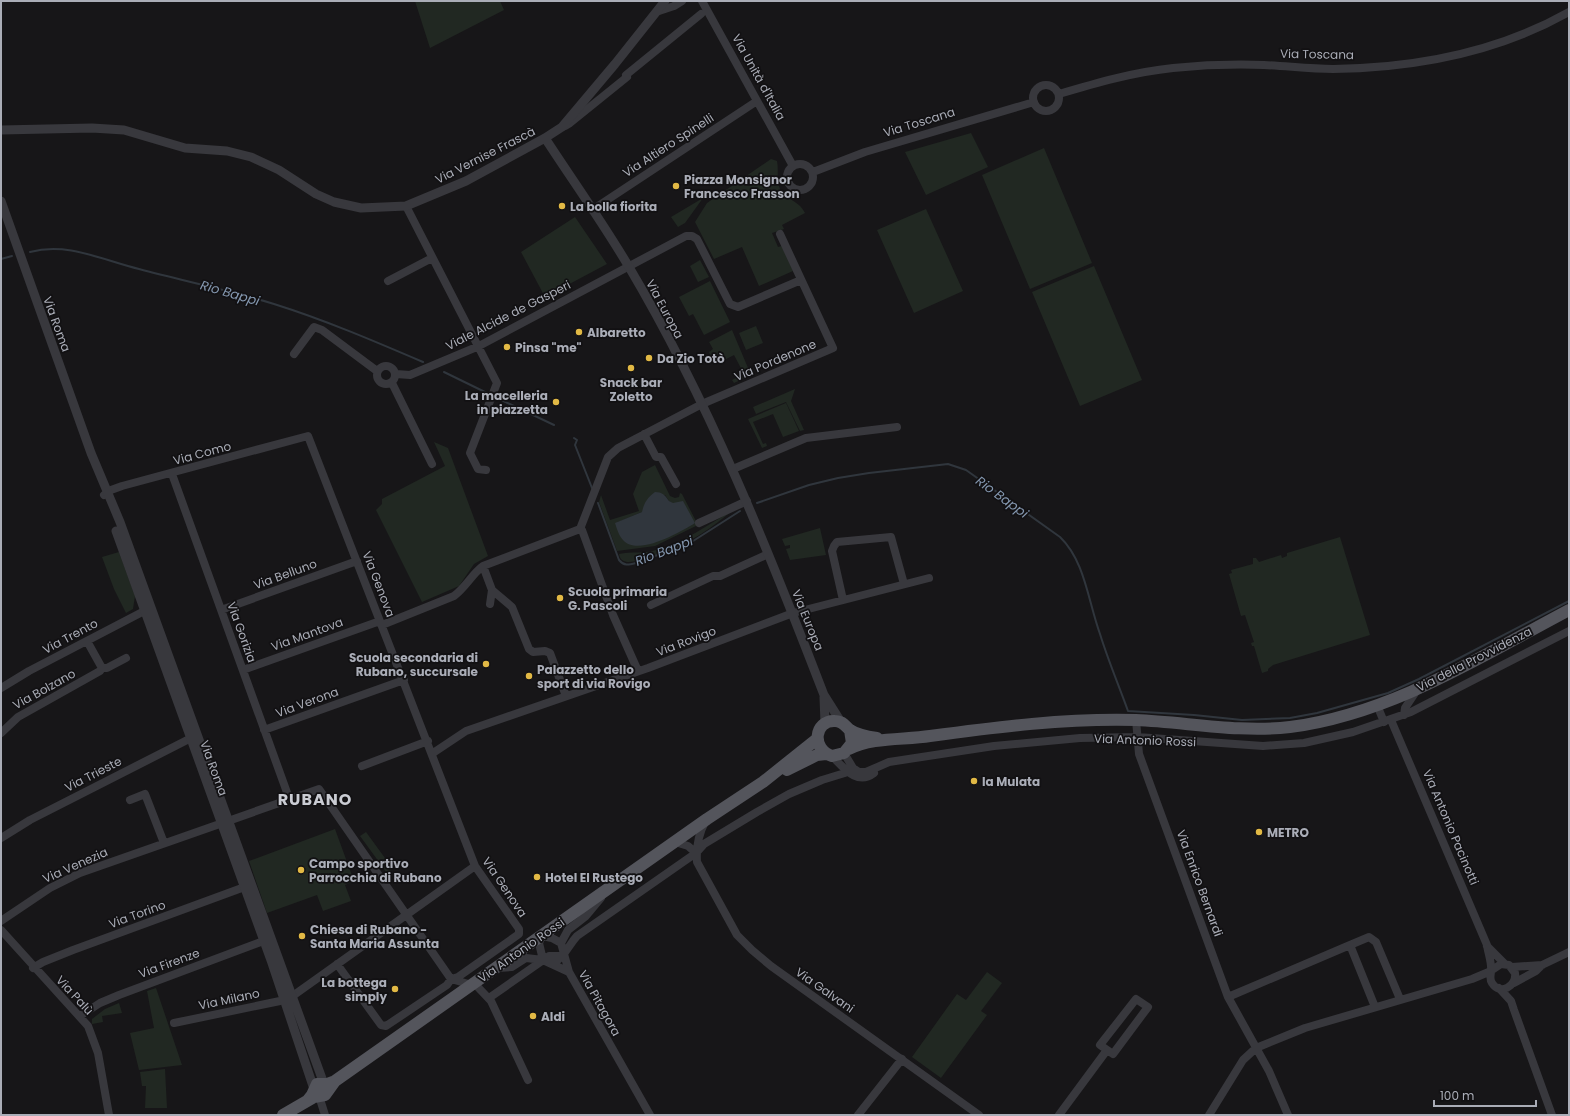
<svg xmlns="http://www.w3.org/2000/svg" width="1570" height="1116" viewBox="0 0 1570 1116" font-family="Poppins,sans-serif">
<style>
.green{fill:#212822;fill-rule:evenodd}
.water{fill:#30363d}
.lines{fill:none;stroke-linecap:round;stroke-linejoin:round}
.stream{stroke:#30363d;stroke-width:2}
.minor{stroke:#38383d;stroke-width:8}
.tertiary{stroke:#38383d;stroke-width:9}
.primary{stroke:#54555c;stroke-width:12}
.poi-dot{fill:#e2b945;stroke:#121113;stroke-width:1.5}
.labels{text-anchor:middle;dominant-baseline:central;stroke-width:3.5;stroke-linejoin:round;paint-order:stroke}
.street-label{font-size:12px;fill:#aaadb7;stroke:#121113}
.poi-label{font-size:12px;font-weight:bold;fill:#aaadb7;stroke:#121113;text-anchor:start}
.water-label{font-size:13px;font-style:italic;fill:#8497af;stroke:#121113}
.district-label{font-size:16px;font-weight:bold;letter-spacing:1px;fill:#caccd3;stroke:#121113}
</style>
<rect width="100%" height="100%" fill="#171618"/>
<!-- green -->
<path class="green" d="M415 1H500L504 10 430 48Z
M971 133 988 167 926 195 905 152Z
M1044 148 1092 263 1030 289 982 175Z
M771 159 777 161C779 170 776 180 780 189 786 201 798 199 805 213L782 225 784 229 772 233 778 247 782 246 793 271 759 286 742 247 714 259 695 222 707 203Z
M703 198 685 223 678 227 671 217Z
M926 209 963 291 914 313 877 230Z
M575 217 607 264 545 297 521 252Z
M700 260 709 277 698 282 690 266Z
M1094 266 1142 380 1080 406 1032 292Z
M710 281 730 322 704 335 693 314 689 316 679 297Z
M756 326 763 343 746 350 739 333Z
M732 330 751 375 734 383 732 380 744 374 734 355 715 365 709 352 713 349 709 342Z
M795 389 791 401 804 430 800 431 786 402 756 414 753 407Z
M786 403 799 431 783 437 773 414 753 422 763 444 766 443 767 446 762 448 748 419Z
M434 442 448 448 488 556 474 564 459 586 422 602 376 510 382 504V499L445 466Z
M655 465 670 496 675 498 679 497 680 493 682 494 698 525 655 546 617 551 599 502 601 495 610 520 639 511 633 494 642 472ZM665 495 669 501 672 503 616 523 642 512Z
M733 510C723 518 712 527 701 534 687 543 642 563 627 562 622 561 620 559 619 554 631 551 644 554 656 550 683 543 709 524 733 510Z
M820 528 826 555 790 560 786 549 790 548V545L785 546 782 539Z
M1340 537 1370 635 1273 665 1268 669V671L1262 673 1254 646H1252L1251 643 1254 642 1245 615 1241 616 1229 574 1232 573 1231 570 1253 564V558H1256L1259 562 1281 555 1282 558 1287 556V553Z
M119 552 135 596 133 609 126 613 114 589 102 557Z
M335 829 354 881 345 885 351 901 323 911 317 895 267 913 249 861Z
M366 832 393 869 387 873 360 836Z
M987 972 1002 983 981 1011 987 1015 941 1078 912 1057 957 994 966 1000Z
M156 988 182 1065 139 1070 130 1033 154 1028 147 991Z
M119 1003 122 1013 102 1016 103 1022 92 1024V1019L105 1009Z
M165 1069 167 1108H145L146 1086H142L140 1072Z"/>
<!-- water -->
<path class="water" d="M655 492C662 492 665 495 669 501L673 503 683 501 695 523C680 532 638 557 623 540 619 536 617 529 615 523L642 512C644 503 647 498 655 492Z"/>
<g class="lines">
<!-- stream -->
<path class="stream" d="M30 252C68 242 102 260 139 269 184 281 229 290 274 304 325 320 374 341 423 362
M1 259 12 256
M444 372 487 393
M497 398 554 425
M574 438 577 440 575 445 592 488
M598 503 619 560C624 566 628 565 636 563L690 543 740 511
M757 503 809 485 838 478 869 473 948 464 966 470 1060 537C1085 561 1088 601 1100 634 1108 660 1119 686 1128 711L1194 715 1242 720 1290 718 1317 713 1388 693 1419 679 1569 601"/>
<!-- minor -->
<path class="minor" d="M702 1 793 166
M659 11 674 6 682 1
M626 75 701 14
M1033 98a13 13 0 1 1 26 0a13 13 0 1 1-26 0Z
M1059 94C1096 83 1134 72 1173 68 1203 65 1234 64 1264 65 1287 66 1310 69 1333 69 1414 68 1498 52 1569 12
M565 126 570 123 627 77
M787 177a13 13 0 1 1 26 0a13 13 0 1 1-26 0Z
M813 172 865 152 1034 102
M406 206 497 383 470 453 478 469 486 470
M592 210 757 101
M388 281 432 258
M294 354 314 327 322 330 377 371
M377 375a9 9 0 1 1 18 0a9 9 0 1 1-18 0Z
M396 374 410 375 479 346 686 236H692L697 239 730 304 738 307 801 280
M392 383 432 464
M644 434 656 457H661L676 484
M733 469 806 438 897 427
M172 474 289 798
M104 495 111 490 122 486 308 436 475 866 519 929V934L458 977 451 979 447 985 386 1026 381 1025 337 964
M699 523 747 501
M580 529 582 530 613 615 638 671
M483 566 492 590 512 607 529 649 533 652 545 651 550 653 566 696
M843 600 832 551 834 546 837 542 891 537 904 584
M490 604 492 590
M651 605 713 576H720L768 554
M221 610 357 561
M382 625 454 596C466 587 472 574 483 566L580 529 608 457 618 448 702 404 833 348 780 234
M102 668H107L126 658
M243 670 380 621
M1 688 29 671 150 608
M1377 705 1384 722
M1404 715 1405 708 1417 690
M1136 720 1139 754 1228 997 1269 1071 1288 1115
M1391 720 1487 945C1488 953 1492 963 1491 971 1491 975 1489 979 1492 983 1500 996 1517 986 1515 973L1509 965 1501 964 1492 970
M264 730 404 680
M1 733 18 717 100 671 102 668 87 641
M433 753 466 731 648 668 793 613 929 578
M844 753 853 768 859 772H866L889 762 994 746 1080 738 1137 737 1263 746 1304 743 1353 732 1411 712 1569 631
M832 756C844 768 857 786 874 773
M362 766 428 741
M130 800 145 794 164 843
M705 822C698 835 696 847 697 862L737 935 752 950 771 966 979 1115
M1 838 30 820 197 735
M675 842 688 846 696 853
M1 921 50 888 80 873 319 789 451 979 472 985
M1 930 88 1026 98 1053 109 1115
M1350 945 1369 937 1376 942 1400 999
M1487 946 1505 964
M543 960 539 943 542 936 552 938 561 943
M554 963C567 954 567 947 577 936L696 853 704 844 757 812 789 794 822 780 848 772
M1512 967 1542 965
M33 968 43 962 73 950 250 885
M498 968 512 967 526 958 543 960 569 972 650 1115
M569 972 561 943 568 930 586 916 601 898
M474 983 491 1001 528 1080
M1514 983 1536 971 1542 965 1569 952
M1499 988 1511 1001 1514 1010 1552 1115
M1228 997 1350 945 1375 1007
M489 998 549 956H564
M1136 999 1148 1007 1113 1054 1100 1045Z
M80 1016 100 1003 119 995 269 939
M174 1023 280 1001 294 995 475 866
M319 1096 325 1115
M858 1115 902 1059
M1059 1115 1107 1050
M1209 1115 1243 1060 1256 1048 1305 1028 1472 979 1491 971"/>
<!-- tertiary -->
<path class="tertiary" d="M1 130 92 128 124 130 185 148 227 151 251 157 279 170 316 194 334 202 361 208 406 206 466 181 545 138 562 127 615 64 665 1
M545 138C573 181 603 223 629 267 709 402 768 549 824 695L841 722
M1 201 91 453 120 522 324 1084
M116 531 272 963 314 1089
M824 697 825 723"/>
<!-- primary -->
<path class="primary" d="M850 730 852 743 844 753 832 756C811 749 814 720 835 721 843 721 845 726 850 730 857 735 869 737 877 738
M849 749C872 737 904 740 930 736 998 727 1066 718 1136 720 1186 722 1239 733 1290 727 1391 714 1480 657 1569 610
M787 770 817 755 826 754
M308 1100 312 1095 317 1084H327L335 1081
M283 1115 314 1097 325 1095 335 1081 707 819 763 782 817 739"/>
</g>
<!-- markers -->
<g class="poi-dot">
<circle cx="676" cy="186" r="4"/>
<circle cx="562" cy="206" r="4"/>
<circle cx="579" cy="332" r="4"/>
<circle cx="507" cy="347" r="4"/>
<circle cx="649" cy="358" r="4"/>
<circle cx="631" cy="368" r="4"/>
<circle cx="556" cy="402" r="4"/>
<circle cx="560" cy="598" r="4"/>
<circle cx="486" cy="664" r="4"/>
<circle cx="529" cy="676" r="4"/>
<circle cx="974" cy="781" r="4"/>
<circle cx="1259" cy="832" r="4"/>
<circle cx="301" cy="870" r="4"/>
<circle cx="537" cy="877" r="4"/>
<circle cx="302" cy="936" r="4"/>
<circle cx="395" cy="989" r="4"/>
<circle cx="533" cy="1016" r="4"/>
</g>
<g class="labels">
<!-- street labels -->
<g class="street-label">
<text transform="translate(1317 54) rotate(1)">Via Toscana</text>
<text transform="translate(759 77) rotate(61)">Via Unità d'Italia</text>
<text transform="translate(919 122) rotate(-17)">Via Toscana</text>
<text transform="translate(668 145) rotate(-33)">Via Altiero Spinelli</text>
<text transform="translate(485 155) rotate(-27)">Via Vernise Frascà</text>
<text transform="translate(665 309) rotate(62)">Via Europa</text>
<text transform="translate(508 315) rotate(-27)">Viale Alcide de Gasperi</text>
<text transform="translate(57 324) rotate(70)">Via Roma</text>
<text transform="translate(775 360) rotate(-23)">Via Pordenone</text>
<text transform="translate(202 453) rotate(-15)">Via Como</text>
<text transform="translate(285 574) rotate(-20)">Via Belluno</text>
<text transform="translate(379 584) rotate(69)">Via Genova</text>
<text transform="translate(808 620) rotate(68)">Via Europa</text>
<text transform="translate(242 632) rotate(70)">Via Gorizia</text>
<text transform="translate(307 634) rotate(-20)">Via Mantova</text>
<text transform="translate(70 636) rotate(-28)">Via Trento</text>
<text transform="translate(686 641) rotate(-21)">Via Rovigo</text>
<text transform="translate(1474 659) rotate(-27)">Via della Provvidenza</text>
<text transform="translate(44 689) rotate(-29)">Via Bolzano</text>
<text transform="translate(307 702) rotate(-20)">Via Verona</text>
<text transform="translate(1145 740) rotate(2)">Via Antonio Rossi</text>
<text transform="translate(214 768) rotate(70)">Via Roma</text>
<text transform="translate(93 774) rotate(-27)">Via Trieste</text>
<text transform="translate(1451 827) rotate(67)">Via Antonio Pacinotti</text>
<text transform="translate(75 865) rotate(-24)">Via Venezia</text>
<text transform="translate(1200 883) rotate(70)">Via Enrico Bernardi</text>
<text transform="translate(505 887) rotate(56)">Via Genova</text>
<text transform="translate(137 914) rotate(-20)">Via Torino</text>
<text transform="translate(521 950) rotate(-35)">Via Antonio Rossi</text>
<text transform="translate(169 963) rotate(-20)">Via Firenze</text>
<text transform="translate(825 990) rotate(35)">Via Galvani</text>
<text transform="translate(75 995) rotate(47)">Via Palù</text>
<text transform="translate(229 999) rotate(-12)">Via Milano</text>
<text transform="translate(600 1003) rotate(61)">Via Pitagora</text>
</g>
<!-- poi labels -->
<g class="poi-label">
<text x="684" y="179">Piazza Monsignor<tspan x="684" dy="14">Francesco Frasson</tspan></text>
<text x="570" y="206">La bolla fiorita</text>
<text x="587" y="332">Albaretto</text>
<text x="515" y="347">Pinsa "me"</text>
<text x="657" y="358">Da Zio Totò</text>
<text x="631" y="382" text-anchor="middle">Snack bar<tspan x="631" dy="14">Zoletto</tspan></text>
<text x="548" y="395" text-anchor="end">La macelleria<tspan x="548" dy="14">in piazzetta</tspan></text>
<text x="568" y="591">Scuola primaria<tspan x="568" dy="14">G. Pascoli</tspan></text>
<text x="478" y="657" text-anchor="end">Scuola secondaria di<tspan x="478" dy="14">Rubano, succursale</tspan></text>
<text x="537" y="669">Palazzetto dello<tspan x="537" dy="14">sport di via Rovigo</tspan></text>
<text x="982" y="781">la Mulata</text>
<text x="1267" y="832">METRO</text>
<text x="309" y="863">Campo sportivo<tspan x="309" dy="14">Parrocchia di Rubano</tspan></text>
<text x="545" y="877">Hotel El Rustego</text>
<text x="310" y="929">Chiesa di Rubano -<tspan x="310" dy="14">Santa Maria Assunta</tspan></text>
<text x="387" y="982" text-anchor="end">La bottega<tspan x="387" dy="14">simply</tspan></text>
<text x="541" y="1016">Aldi</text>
</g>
<!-- water labels -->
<g class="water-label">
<text transform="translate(230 293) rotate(16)">Rio Bappi</text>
<text transform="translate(1002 497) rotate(36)">Rio Bappi</text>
<text transform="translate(664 551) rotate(-21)">Rio Bappi</text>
</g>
<!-- district labels -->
<g class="district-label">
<text x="315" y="799">RUBANO</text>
</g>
</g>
<!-- border -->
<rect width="1570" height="1116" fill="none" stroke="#aaadb7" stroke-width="4"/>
<!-- scale -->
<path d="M1434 1100v6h102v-6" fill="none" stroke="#aaadb7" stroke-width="2"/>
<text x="1440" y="1100" font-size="12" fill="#aaadb7" stroke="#121113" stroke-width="3" paint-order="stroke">100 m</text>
</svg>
